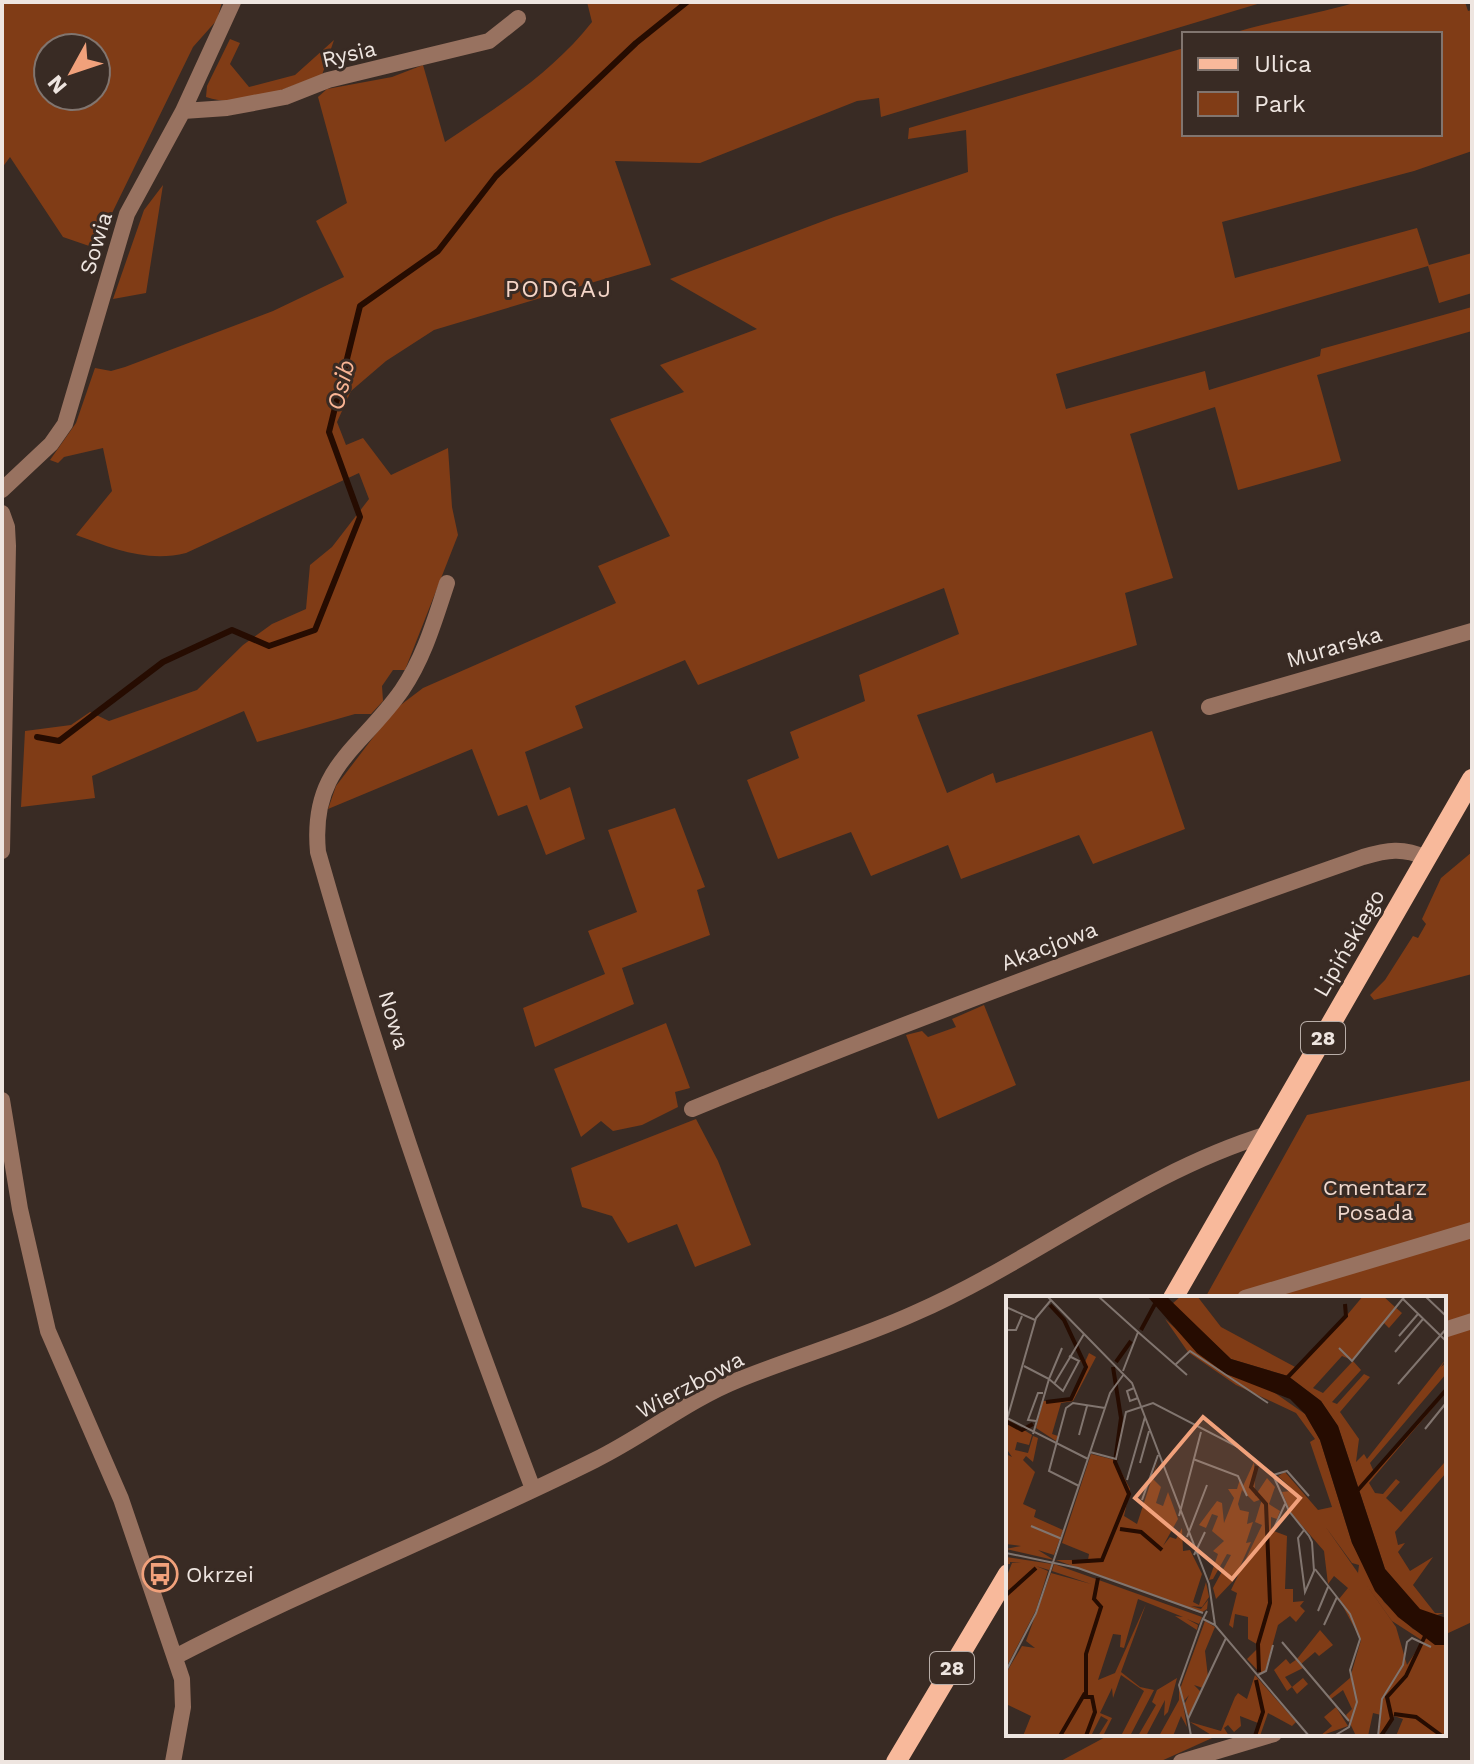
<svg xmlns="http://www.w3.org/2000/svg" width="1474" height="1764" viewBox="0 0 1474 1764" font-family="'Work Sans',sans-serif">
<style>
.green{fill:#803c16;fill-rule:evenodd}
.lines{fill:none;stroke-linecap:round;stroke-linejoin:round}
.stream{stroke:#260c01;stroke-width:6}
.street{stroke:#987260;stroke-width:16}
.primary{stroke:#f8b99b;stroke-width:20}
.labels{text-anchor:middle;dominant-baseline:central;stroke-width:6;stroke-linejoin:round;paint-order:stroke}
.shield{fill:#392b24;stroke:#b8ada8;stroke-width:2}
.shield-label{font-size:20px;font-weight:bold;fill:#eee5e0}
.street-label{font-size:22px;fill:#eee5e0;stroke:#392b24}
.park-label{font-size:22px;fill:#f0d8cd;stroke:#392b24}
.poi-label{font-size:22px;fill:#eee5e0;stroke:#392b24;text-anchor:start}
.neighbourhood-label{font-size:24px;letter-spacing:2px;fill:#f4d5c7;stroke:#392b24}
.water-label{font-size:24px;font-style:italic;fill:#fab595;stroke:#392b24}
.inset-river{fill:none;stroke:#260c01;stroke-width:4}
.inset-road{fill:none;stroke:#81756f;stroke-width:2}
.view{fill:#f1a17b;fill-opacity:0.15;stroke:#f1a17b;stroke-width:4}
.inset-edge{fill:none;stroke:#eee5e0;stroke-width:4}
</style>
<rect width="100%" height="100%" fill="#392b24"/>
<!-- green -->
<path class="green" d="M2 2H222L217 20 193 47 95 248 63 237 10 157 2 168ZM48 48H96V96H48Z
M587 2H1264L881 117 879 98 857 101 700 163 615 161 651 265 434 330 386 361 351 391 337 422 346 445 363 438 391 475 448 448 452 507 458 535 405 670H393L382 686 383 701 371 714H355L257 742 244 711 92 776 95 798 21 807 25 731 71 725 90 712 109 721 197 690 243 645 272 624 306 609 310 565 332 547 369 499 359 473 186 553C147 563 112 548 76 535L112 491 103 448 64 457 58 463 50 460 76 423 95 368 111 371 125 367 273 311 344 277 316 221 347 203 318 97 327 89 392 77 423 65 445 142C499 106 552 73 592 22Z
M1357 2H1465L1468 11 1472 10V151L1414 171 1222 222 1235 278 1417 228 1429 265 1472 253V293L1439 303 1428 266 1056 374 1066 409 1205 371 1209 390 1320 356 1321 349 1472 307V331L1317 375 1341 461 1238 490 1215 407 1130 434 1173 578 1125 593 1137 645 917 715 947 793 993 773 996 783 1152 731 1185 829 1093 864 1079 835 961 879 948 845 871 876 851 832 778 859 747 780 799 758 790 732 865 701 859 675 959 634 944 588 698 685 685 660 575 706 583 728 525 752 540 800 570 787 585 839 546 855 527 805 498 816 472 749 328 809 336 786 394 710 423 688 616 603 598 566 670 536 610 419 684 392 660 365 757 329 670 279 834 217 968 172 966 130 908 139 909 128 1184 48V134H1440V34H1229C1271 21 1314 15 1357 2Z
M230 39 240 43 230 64 249 87 295 75 334 40 322 75C286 87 244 110 206 97L207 86Z
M163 185 146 293 113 299 144 210Z
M675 808 705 887 697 890 710 935 622 968 634 1004 535 1047 523 1008 605 974 588 931 637 912 608 830Z
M1472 852V974L1374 1000 1370 995 1385 980 1413 936 1418 938 1426 924 1422 919 1441 878Z
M984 1005 1016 1085 938 1119 906 1035 922 1031 928 1037 956 1027 952 1019Z
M666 1023 690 1088 675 1092 678 1107 642 1125 613 1131 601 1121 581 1137 554 1069Z
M1472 1080V1622L1444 1635V1298H1205L1307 1115Z
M696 1119 718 1161 751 1245 695 1267 677 1224 628 1243 612 1216 582 1207 571 1168Z
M1111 1734H1221L1159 1762H1059Z"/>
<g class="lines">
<!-- stream -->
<path class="stream" d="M37 737 59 741 163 662 232 630 269 646 315 630 360 517 329 432 360 306 438 251 496 176 636 43 687 2"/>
<!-- street -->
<path class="street" d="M183 111 227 108 285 97 328 80 489 41 518 18
M2 490 51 444 65 424 127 214 183 111 233 2
M2 513 7 527 8 546 2 851
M447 583C435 619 424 658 402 690 360 750 310 767 318 852 379 1067 453 1280 533 1489
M1209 707 1472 631
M2 1100 20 1209 48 1331 121 1499 182 1679 183 1707 173 1762
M692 1109C913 1019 1137 936 1363 857 1387 850 1403 847 1426 858
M1245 1298 1472 1230
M1444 1330 1472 1321
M175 1657C313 1585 457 1529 595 1460 644 1436 688 1400 738 1380 797 1356 858 1339 915 1313 1036 1260 1140 1173 1268 1134
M1181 1762 1274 1734"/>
<!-- primary -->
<path class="primary" d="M1173 1298 1472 779
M896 1762 1008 1574"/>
</g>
<!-- icons -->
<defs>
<symbol id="bus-ring" viewBox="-11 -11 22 22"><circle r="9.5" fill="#392b24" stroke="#f1a17b" stroke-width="1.5"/><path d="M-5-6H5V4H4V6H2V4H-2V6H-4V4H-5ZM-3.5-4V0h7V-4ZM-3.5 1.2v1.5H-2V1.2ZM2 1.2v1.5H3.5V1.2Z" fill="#f1a17b"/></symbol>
</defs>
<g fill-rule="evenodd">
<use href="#bus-ring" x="140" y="1554" width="40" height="40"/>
</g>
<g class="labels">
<!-- shield labels -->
<g class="shield">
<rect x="1301" y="1022" width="44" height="32" rx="6"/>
<rect x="930" y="1652" width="44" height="32" rx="6"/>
</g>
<g class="shield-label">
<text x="1323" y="1038">28</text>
<text x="952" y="1668">28</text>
</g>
<!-- street labels -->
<g class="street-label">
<text transform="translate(349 54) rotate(-13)">Rysia</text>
<text transform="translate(96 243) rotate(-73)">Sowia</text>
<text transform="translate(1334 647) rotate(-16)">Murarska</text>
<text transform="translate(1349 943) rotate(-60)">Lipińskiego</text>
<text transform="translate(1049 946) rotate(-21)">Akacjowa</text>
<text transform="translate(394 1020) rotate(73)">Nowa</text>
<text transform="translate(690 1385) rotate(-28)">Wierzbowa</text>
</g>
<!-- park labels -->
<g class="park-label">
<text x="1375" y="1187">Cmentarz<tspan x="1375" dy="25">Posada</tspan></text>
</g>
<!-- poi labels -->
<g class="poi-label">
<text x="186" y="1574">Okrzei</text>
</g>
<!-- neighbourhood labels -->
<g class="neighbourhood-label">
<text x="559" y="289">PODGAJ</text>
</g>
<!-- water labels -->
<g class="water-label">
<text transform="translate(341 385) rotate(-76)">Osib</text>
</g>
</g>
<!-- overview -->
<g transform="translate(1006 1296)">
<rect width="440" height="440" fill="#392b24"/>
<path d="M175 0H191L215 31 291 72 340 21 339 9 342 18 357 0H377L389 11 396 17 383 32 378 27 346 64 336 60 307 92 317 97 347 65 355 74 326 106 331 108 358 78 364 81 334 116 353 143 350 166 358 158 361 163 440 63 435 71 440 67V78L364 167 368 176 440 92V96L363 187 369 197 377 198 390 183 394 186 380 202 395 216 438 167 440 171V177L389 236 392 249 399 247 392 256 404 275 427 261 407 289 429 317H438L428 320 414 314 379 273 332 130 315 105 282 80 225 63 166 8ZM159 23 220 78 259 90 299 118 314 144 346 247 378 306 407 333 440 349V440H390L397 423 388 420 372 440 375 419 367 417 362 440H350L340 419 346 413 337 394 325 403 323 400 344 382 355 344 333 303 342 292 328 280 322 288 318 255 285 217 276 196 284 195 283 190 272 180 279 176 312 214 326 211 304 146 309 143 290 117 230 89 182 56ZM319 230 346 267 353 269 352 277 386 325 417 345 401 369 390 331ZM83 57 90 61 67 105 55 107 46 138 52 140 50 145 30 132 37 105H63L79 71 74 64 79 66ZM2 124 26 139 23 149 11 146 9 154 22 157 27 140 32 142 27 166 20 160 17 164 29 176 17 208 30 214 28 221 57 234 48 259 32 254 48 264 0 253 15 250 0 248V158L6 161 0 152ZM85 158 109 164 124 193 118 220 131 228 152 164 147 183 155 191 150 207 157 210 162 196 172 223 157 250 164 241 170 243 176 232 177 255 184 254 196 278 187 306 193 309 200 286 203 301 196 311 185 310 195 313 202 304 201 313 195 317 50 264H82L83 258 56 247ZM248 166 249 200 261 182 269 191 263 208 274 215 271 223 265 221V234L281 240 279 293H287V306L298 305 294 310 299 315 290 326 284 320 272 329 259 376 254 377 241 363 254 350 242 343V321L229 318 227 332 223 329 231 297 225 294 256 229 249 226 256 203 248 206 236 194 232 208 234 214 243 216 241 228 247 226 240 247 245 246 228 284 210 303 207 292 225 259 221 258 207 283 203 284 212 258 207 255 218 245 206 235 212 220 206 218 200 232 193 229 211 205 216 207 218 227 228 202 222 193H231L234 183 237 190ZM0 261 46 268 43 274 30 270 42 275 30 314 0 372V282L6 267H15L4 266V268H0ZM48 268 196 321 193 328 181 323 192 329 191 334 169 320 177 321 132 303 118 352 114 351 115 339 107 338 92 384 109 377 140 308 115 376 134 391 148 394 124 440H115L138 395 115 379 107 402 106 392 94 417 106 422 97 440H92L102 424 95 420 85 440H17L25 420 0 408V377L16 350 29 352 20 345 45 277 85 288 46 275ZM199 325 209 331 199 355 202 381 197 392 188 389 195 396 183 421 178 409 183 399 178 405 174 393ZM314 334 327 349 313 360 309 356 295 368 297 372 279 381 286 391 297 382 302 388 291 398 286 391 281 395 268 374 280 363 284 368 291 363ZM249 379 290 426 286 430 262 417 254 440H239L249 438 252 427 234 420 235 430 228 436 222 429 218 432 223 440H207L184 426 215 435 229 401 232 397 241 403ZM171 382 162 416 158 420 159 404 140 440H132L150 409 146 406 151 394ZM173 384 181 431 175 420 167 440H153L173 404ZM330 411 342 430 314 440 326 430 318 421Z" fill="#803c16" fill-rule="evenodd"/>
<path d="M141 0H160L225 63 282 80 315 105 332 130 379 273 414 313 440 322V349H429L392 321 369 295 346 247 314 144 299 118 284 103 220 78 191 57Z" fill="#260c01"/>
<path class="inset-river" d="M135 34 149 8M110 66 125 45M281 82 340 20 339 8M40 106 65 103 80 71 58 24 44 9M1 126 16 134 27 128M251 170 245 191 260 208 264 307 252 348 253 376M352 194 440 94M114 233 135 236 156 254M66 266 96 264 123 198 109 166 115 122 107 71M0 299 30 272M388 418 410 421 436 440M54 440 79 397M80 440 89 416 86 401H80V358L95 311 88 303 92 282M249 440 257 416 250 384M375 440 386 423 381 401 400 380 419 340"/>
<path class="inset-road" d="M41 0 126 87 203 288 209 329M92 0 132 36 117 75M419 0 440 20M397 3 440 45M0 11 29 24M0 34H10L16 20M132 36 181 79M393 40 412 18M56 52 43 83 57 95 73 65 63 60M333 52 346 65 399 0M389 56 417 23M169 69 184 55 262 107M18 70 43 83 27 138M48 88 78 38M392 88 440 33M128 92 121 95 124 105 132 102M1 122 82 163M30 125 22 124 32 97H37M0 127 30 22 45 4M419 133 440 107M73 139 81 110M84 156 110 163 120 116 147 107 232 151 267 179M187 163 232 180 241 200M134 167 143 135M267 179 283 215 303 240 306 246 308 275 299 296 292 242 298 234M267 179 281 175 303 200M121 184 139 121M73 190 43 175 60 112 67 107 99 112M136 204 152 159M173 220 195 136M25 230 56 243M269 230 279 208M181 241 201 189M0 257 72 272 197 317M188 259 199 236M309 273 344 318 354 343 344 374 351 406 343 431 328 440M201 315 197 323 209 329 303 440M312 315 322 291M318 329 331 301M276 346 343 425M0 375 30 317 104 97 118 78M252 379 260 375 267 349M182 423 173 389 197 322M185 440 182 423 220 342M372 440 376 403 397 369 401 346 406 342 425 351"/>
<path class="view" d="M197 121 294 202 226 283 129 202Z"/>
<rect width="440" height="440" class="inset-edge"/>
</g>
<!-- border -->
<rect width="1474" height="1764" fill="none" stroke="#eee5e0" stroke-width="8"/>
<!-- legend -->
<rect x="1182" y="32" width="260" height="104" fill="#392b24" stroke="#81756f" stroke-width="2"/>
<rect x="1198" y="58" width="40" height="12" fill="#f8b99b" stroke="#81756f" stroke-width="2"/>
<text x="1254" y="72" font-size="24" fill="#eee5e0">Ulica</text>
<rect x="1198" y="92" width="40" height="24" fill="#803c16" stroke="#81756f" stroke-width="2"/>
<text x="1254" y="112" font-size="24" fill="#eee5e0">Park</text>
<!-- north arrow -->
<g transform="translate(72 72) rotate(230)"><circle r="38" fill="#392b24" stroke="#81756f" stroke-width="2"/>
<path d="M0-6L14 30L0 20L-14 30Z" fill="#f1a17b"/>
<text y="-12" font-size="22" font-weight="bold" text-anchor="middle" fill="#eee5e0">N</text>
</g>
</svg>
